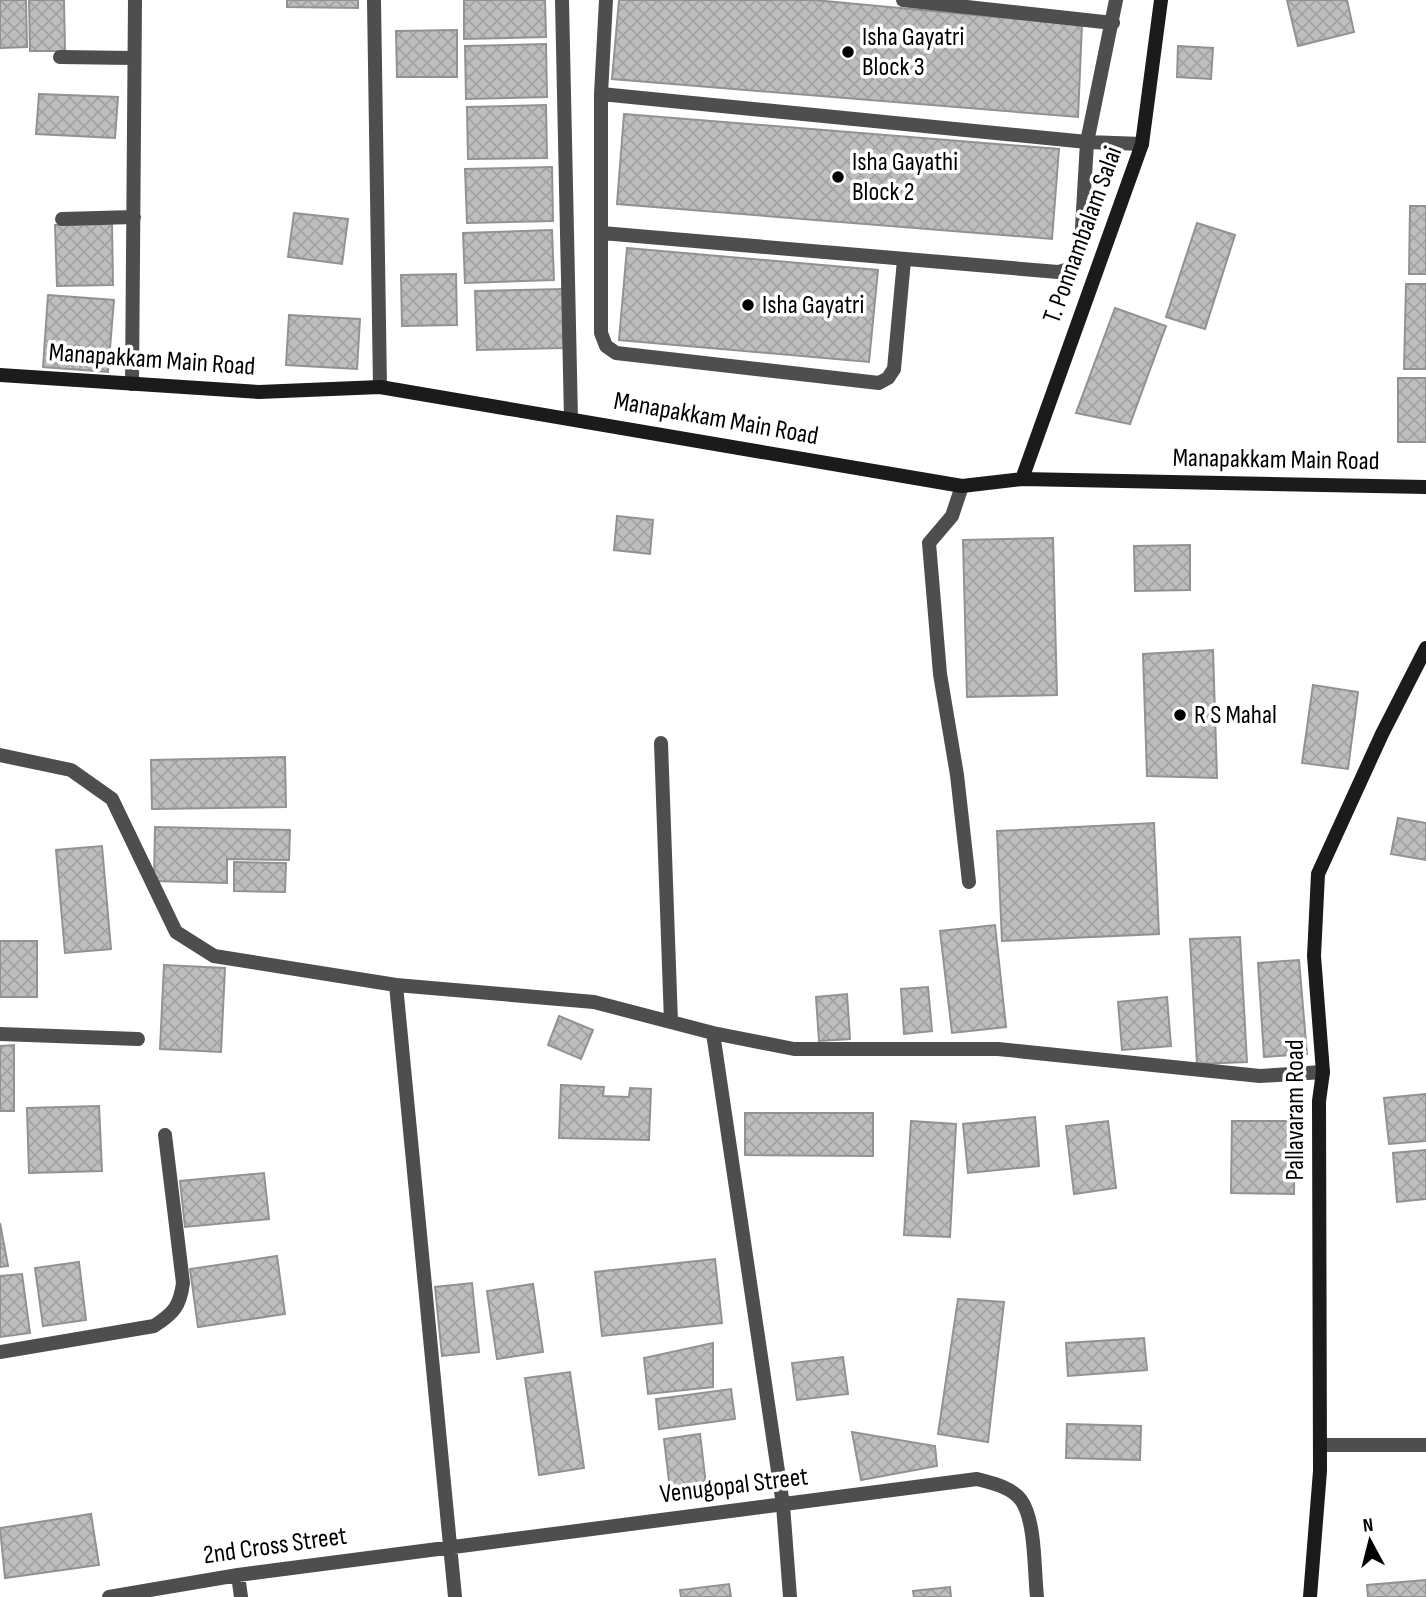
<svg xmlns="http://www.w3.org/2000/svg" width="1426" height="1597" viewBox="0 0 1426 1597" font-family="'Sofia Sans Condensed',sans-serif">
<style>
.building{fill:url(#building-cross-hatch);stroke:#929292;stroke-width:2}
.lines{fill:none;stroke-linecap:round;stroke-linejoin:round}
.lane{stroke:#4e4e4e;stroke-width:14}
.street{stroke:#4e4e4e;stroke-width:14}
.secondary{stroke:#1b1b1b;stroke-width:14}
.poi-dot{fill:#000;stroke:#fff;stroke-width:2.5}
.labels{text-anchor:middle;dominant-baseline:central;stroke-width:7;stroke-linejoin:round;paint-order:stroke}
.poi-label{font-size:26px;fill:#000;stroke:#fff;text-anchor:start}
.street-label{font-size:26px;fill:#000;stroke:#fff}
</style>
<defs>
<pattern id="building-cross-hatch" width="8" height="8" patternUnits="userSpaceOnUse" patternTransform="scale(1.75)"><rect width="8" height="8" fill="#bebebe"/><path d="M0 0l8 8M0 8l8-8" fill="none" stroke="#a2a2a2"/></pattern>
</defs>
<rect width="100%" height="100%" fill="#fff"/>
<!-- building -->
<path class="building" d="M0 0H26L27 47 0 48Z
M29 0H64L65 51H30Z
M287 0H358V8L287 7Z
M464 0H545L546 37 464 39Z
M619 0H814L1082 25 1078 117 612 79Z
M1287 0H1347L1354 32 1298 46Z
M457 30V77H397L396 31Z
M546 44 547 97 466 99 465 46Z
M1178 46 1213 48 1211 79 1177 77Z
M39 94 118 97 115 138 36 134Z
M546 105 547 158 468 159 467 107Z
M624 114 1059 149 1052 239 617 204Z
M552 167 553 221 467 223 465 169Z
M1410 206H1426V274H1409Z
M294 213 348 219 342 264 288 257Z
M1197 223 1235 235 1205 329 1166 317Z
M112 224 113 285 57 286 55 225Z
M552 230 554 280 465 283 463 233Z
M627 248 878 270 869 362 619 340Z
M456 274 457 325 402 326 401 275Z
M1406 284H1426V369H1404Z
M563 289 564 348 477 350 475 291Z
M48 295 114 300 108 372 43 367Z
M1115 308 1166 326 1130 424 1076 413Z
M289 315 360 319 357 369 286 365Z
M1398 378H1426V442H1398Z
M617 516 653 520 650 554 614 550Z
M1053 538 1057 695 967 697 963 540Z
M1190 545V590L1135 591 1134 546Z
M1213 650 1217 778 1147 776 1143 654Z
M1313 685 1358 692 1348 769 1302 763Z
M285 757 286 807 152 809 151 760Z
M1398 818 1426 823V860L1391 854Z
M1154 823 1159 934 1002 941 997 831Z
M155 827 290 830 289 860 227 859V883L154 881Z
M102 846 111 949 65 953 56 850Z
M234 862 286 863 285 892 234 891Z
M995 925 1006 1027 952 1033 940 931Z
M1240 937 1247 1062 1197 1064 1190 939Z
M0 941H37V997H0Z
M1299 960 1307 1054 1264 1057 1258 963Z
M164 965 225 968 221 1052 160 1049Z
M928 987 932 1031 904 1034 901 989Z
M847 994 850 1039 819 1041 816 997Z
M1167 997 1171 1046 1122 1050 1118 1002Z
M559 1016 593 1030 581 1059 548 1045Z
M14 1045V1111H0V1046Z
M561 1085 604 1087 603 1096 629 1097 630 1088 651 1089 649 1140 559 1138Z
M1426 1094V1141L1389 1144 1384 1098Z
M99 1106 102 1171 29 1173 27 1108Z
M745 1113H873V1156L745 1155Z
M1035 1117 1039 1166 968 1173 963 1124Z
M911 1121 956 1124 950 1237 904 1235Z
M1108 1121 1116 1188 1074 1194 1066 1126Z
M1232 1121H1295L1294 1194 1231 1193Z
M1426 1150V1199L1397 1202 1393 1153Z
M264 1173 269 1219 185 1227 180 1181Z
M0 1223 8 1266 0 1267Z
M277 1256 285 1314 198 1327 190 1269Z
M715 1259 722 1323 602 1336 595 1272Z
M79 1262 86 1320 43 1326 35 1268Z
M22 1274 30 1333 0 1337V1276Z
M472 1283 479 1352 442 1356 435 1287Z
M533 1284 543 1352 497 1359 487 1291Z
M958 1299 1004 1302 988 1442 938 1434Z
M1144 1338 1147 1370 1068 1376 1066 1343Z
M713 1343V1387L648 1394 644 1358Z
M843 1357 848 1394 797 1400 792 1363Z
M570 1372 584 1468 539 1475 525 1378Z
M731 1389 735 1419 659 1429 656 1399Z
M1067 1424 1141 1426 1140 1460 1066 1458Z
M852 1432 935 1446 937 1466 861 1480Z
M700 1434 707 1493 671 1498 664 1439Z
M91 1514 99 1565 5 1578 0 1528Z
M1426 1580V1597H1368L1367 1585Z
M729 1584 731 1597H681L680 1590Z
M950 1587 951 1597H914L913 1591Z"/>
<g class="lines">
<!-- lane -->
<path class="lane" d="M962 486 952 516 929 543 940 674 957 775 969 882"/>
<!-- street -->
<path class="street" d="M374 0 380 387
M562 0 571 419
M903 0 1113 23
M60 57 134 58
M601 94 606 0
M62 219 134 217
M602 233 1058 272 1073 268 1081 245 1087 142 1116 0
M904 260 894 369 888 378 879 383 616 353 606 346 601 333V94L1087 142 1142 144
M132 384 135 0
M661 743 671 1022
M0 755 71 770 112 799 176 932 214 956 396 985 594 1002 713 1033 794 1049H998L1260 1076 1323 1072
M396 985 455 1597
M713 1033 783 1505 790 1597
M0 1034 138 1039
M0 1352 154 1326C174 1313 180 1306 183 1283L165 1135
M1320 1445H1426
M238 1575 241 1597
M109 1597 238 1575 977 1479C992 1483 1011 1487 1021 1500 1036 1521 1034 1571 1037 1597"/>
<!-- secondary -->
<path class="secondary" d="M0 375 259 392 380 387 962 486 1022 479 1426 487
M1022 479 1142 144 1161 0
M1310 1597 1320 1471 1319 1101 1323 1072 1314 956 1318 874 1382 734 1426 648"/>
</g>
<!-- markers -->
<g class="poi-dot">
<circle cx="848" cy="52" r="7"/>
<circle cx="838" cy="177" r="7"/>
<circle cx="748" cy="305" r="7"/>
<circle cx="1180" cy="715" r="7"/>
</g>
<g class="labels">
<!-- poi labels -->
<g class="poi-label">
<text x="862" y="37">Isha Gayatri<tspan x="862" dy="30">Block 3</tspan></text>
<text x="852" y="162">Isha Gayathi<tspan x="852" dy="30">Block 2</tspan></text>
<text x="762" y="305">Isha Gayatri</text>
<text x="1194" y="715">R S Mahal</text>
</g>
<!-- street labels -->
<g class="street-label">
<text transform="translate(1083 235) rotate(-70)">T. Ponnambalam Salai</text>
<text transform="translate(152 360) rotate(4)">Manapakkam Main Road</text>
<text transform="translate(716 419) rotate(10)">Manapakkam Main Road</text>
<text transform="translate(1276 460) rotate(1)">Manapakkam Main Road</text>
<text transform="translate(1295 1110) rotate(-90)">Pallavaram Road</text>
<text transform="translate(734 1486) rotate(-7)">Venugopal Street</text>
<text transform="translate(275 1546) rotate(-8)">2nd Cross Street</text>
</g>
</g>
<!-- north arrow -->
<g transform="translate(1370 1541) rotate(353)" stroke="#ffffff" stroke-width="5" paint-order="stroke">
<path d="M0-5L12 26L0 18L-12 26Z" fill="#000000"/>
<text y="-10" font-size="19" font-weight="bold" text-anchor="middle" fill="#000000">N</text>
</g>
</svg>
